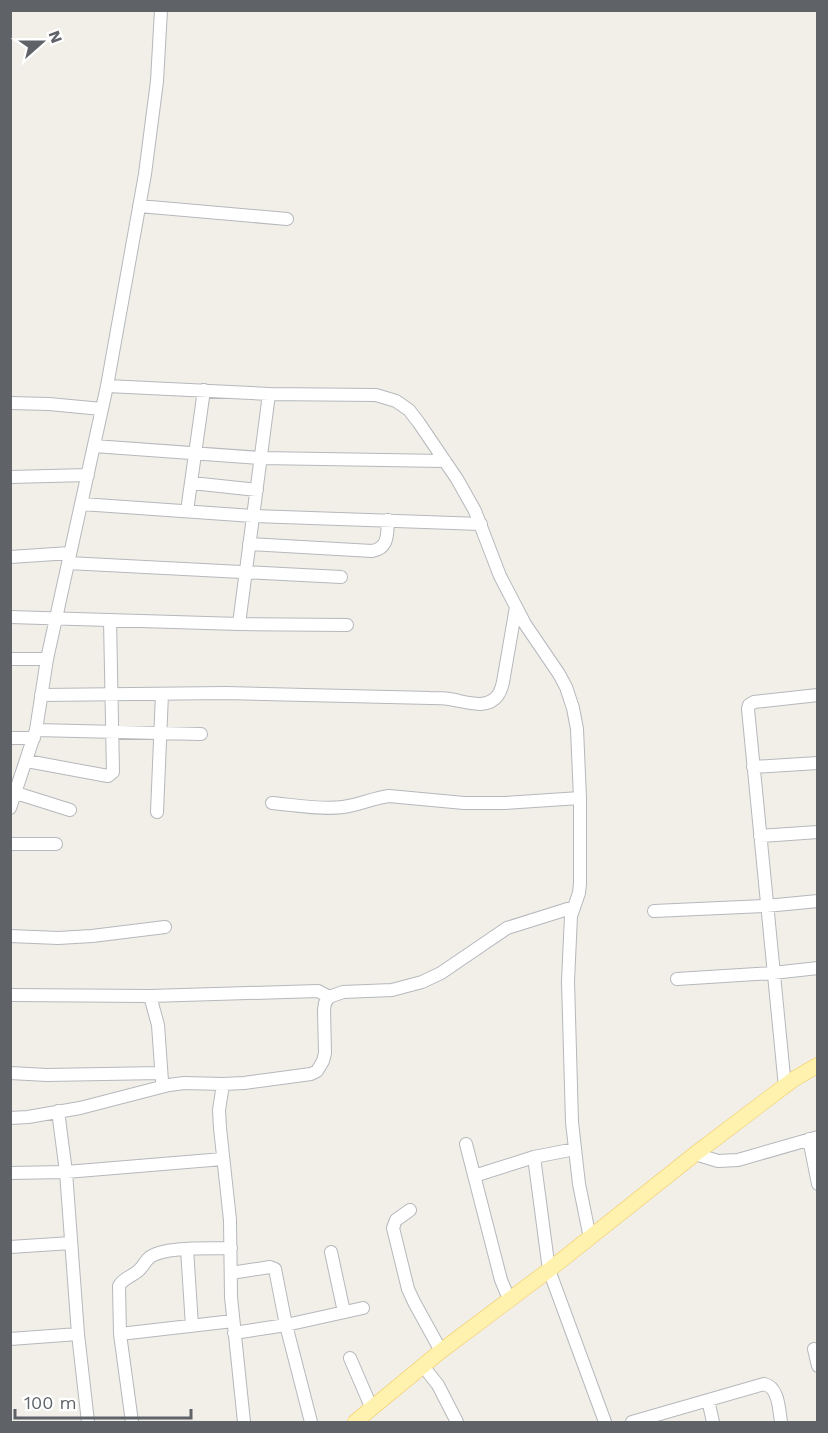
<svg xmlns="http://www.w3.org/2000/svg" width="828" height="1433" viewBox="0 0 828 1433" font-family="'Work Sans',sans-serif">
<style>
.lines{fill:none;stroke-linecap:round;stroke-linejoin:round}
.minor-casing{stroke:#b5b8bc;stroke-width:14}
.major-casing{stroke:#f2c960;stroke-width:16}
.minor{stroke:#fff;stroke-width:12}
.major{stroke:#fff2af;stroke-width:15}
</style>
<rect width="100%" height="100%" fill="#f1efe8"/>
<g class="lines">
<defs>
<path id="minor" d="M139 206 287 219
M107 386 269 394 376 395 396 401 409 410 419 423 457 479 475 511 500 576 525 624 559 674 566 687 573 708 577 729 580 798V884L579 893 571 916 568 981 572 1122 579 1184 590 1238
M10 403 49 404 102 409
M94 446 261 458 445 461
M10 477 88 475
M192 483 257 490
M82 504 253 516 481 524
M187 511 204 390
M249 544 372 551C389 548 387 534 388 520
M10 557 70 553
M68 563 341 577
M10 617 239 624 347 625
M239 624 269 394
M10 659H47
M41 695 226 693 430 698C436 698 443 698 449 699 464 701 487 711 498 695 501 691 502 686 503 682L516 607
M36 730 201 734
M10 738H34
M27 761 108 776 113 772 110 620
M753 767 818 763
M16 793 70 810
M272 803C294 805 322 810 343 807 359 805 373 798 389 796L464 803H505L580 798
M10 808 36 730 47 659 107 386 145 174 157 81 161 10
M157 812 162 694
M760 836 818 832
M10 844H56
M654 911 766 906 818 901
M10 936 58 938 92 936 165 927
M677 979 773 973 818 968
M10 995 150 996 318 991 329 997
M150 996 158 1025 162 1081
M10 1073 47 1075 161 1073
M223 1084 219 1110 220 1128 230 1220 231 1297 244 1422
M785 1087 748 709 749 705 754 702 818 695
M58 1111 66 1172 78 1334 88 1422
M10 1118 28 1117 80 1108 169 1085 184 1083 223 1084 244 1083 311 1074 317 1071 323 1061 325 1053 324 1010 325 1003 329 997 343 992 392 990 422 982 441 973 507 928 574 907
M809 1139 818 1184
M466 1144 501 1280 509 1299
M695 1154 718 1161 738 1160 818 1137
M534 1157 549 1270 605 1422
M10 1173 66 1172 223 1159
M474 1176 534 1157 575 1149
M410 1210 396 1220 393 1228 408 1289 414 1302 441 1351
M10 1247 71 1243
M187 1249 192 1326
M331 1252 344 1312
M231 1273 270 1267 275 1269 286 1325 311 1422
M234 1333 286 1325 363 1308
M120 1334 233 1321
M10 1339 78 1334
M814 1349 818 1366
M350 1358 372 1409
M423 1366 438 1385 457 1422
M708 1400 713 1422
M132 1422 120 1334 119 1286C123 1278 131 1277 138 1271 143 1267 145 1261 150 1257 165 1246 211 1249 231 1248
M632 1422 764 1384C779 1387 779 1410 781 1422"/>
<path id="major" d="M355 1422 441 1351 549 1270 695 1154 794 1079 818 1065"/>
</defs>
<!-- minor casing -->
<use href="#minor" class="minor-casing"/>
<!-- major casing -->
<use href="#major" class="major-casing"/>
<!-- minor -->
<use href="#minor" class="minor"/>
<!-- major -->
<use href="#major" class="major"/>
</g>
<!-- border -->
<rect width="828" height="1433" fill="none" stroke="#5f6368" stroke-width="24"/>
<!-- north arrow -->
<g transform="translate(42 42) rotate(69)" stroke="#ffffff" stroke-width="4.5" paint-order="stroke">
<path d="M0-4.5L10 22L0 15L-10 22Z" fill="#5f6368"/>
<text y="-9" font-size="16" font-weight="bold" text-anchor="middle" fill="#5f6368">N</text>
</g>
<!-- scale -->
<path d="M15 1409v9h176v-9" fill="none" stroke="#5f6368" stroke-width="3"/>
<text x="24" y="1409" font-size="18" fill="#5f6368" stroke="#ffffff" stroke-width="4.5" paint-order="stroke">100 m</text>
</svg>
